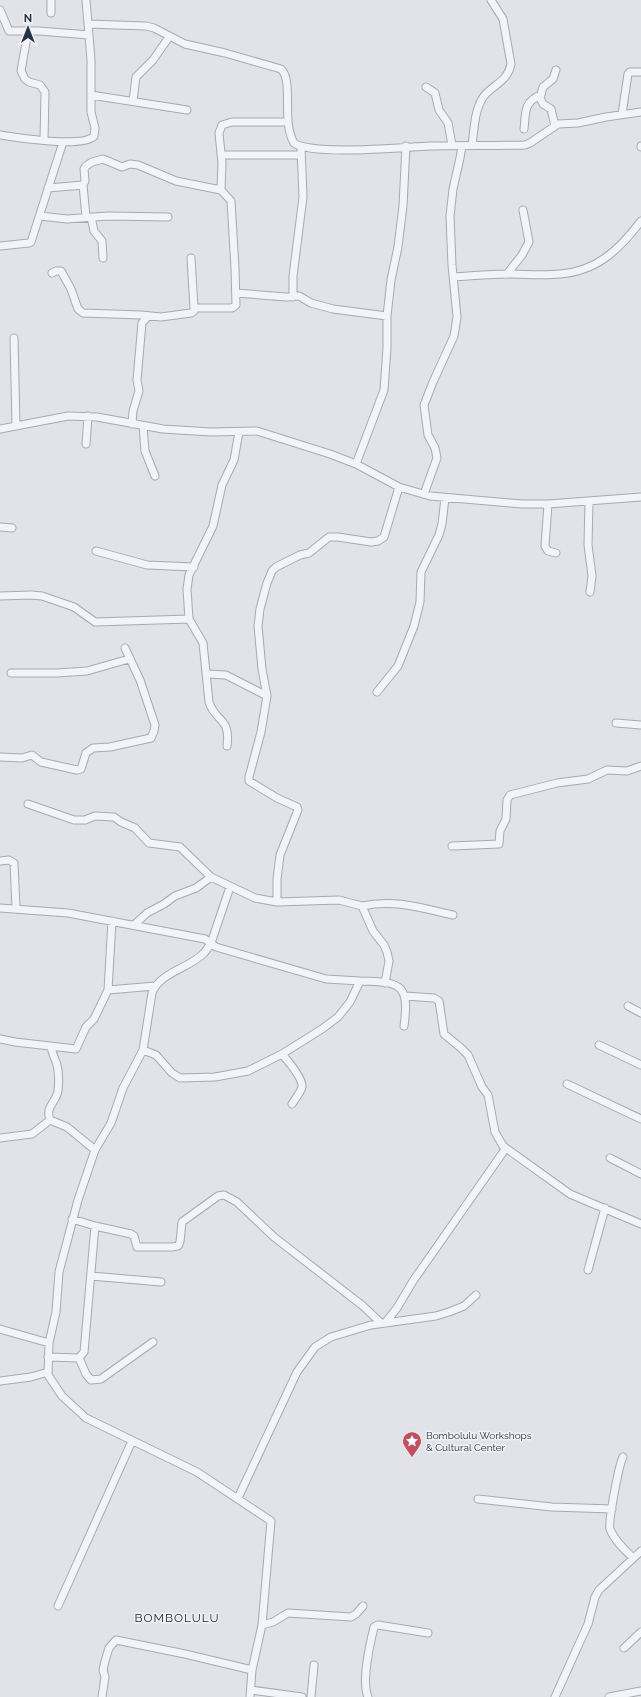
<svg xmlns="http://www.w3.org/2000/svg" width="641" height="1697" viewBox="0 0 641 1697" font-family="Raleway,sans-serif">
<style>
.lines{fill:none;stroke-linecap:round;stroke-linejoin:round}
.minor-casing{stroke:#a6aab2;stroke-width:9}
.minor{stroke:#f3f4f7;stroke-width:7}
.labels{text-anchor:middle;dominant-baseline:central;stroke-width:3;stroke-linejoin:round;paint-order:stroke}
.poi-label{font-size:10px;fill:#2a313f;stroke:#f0f2f6;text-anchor:start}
.quarter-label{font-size:12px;letter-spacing:1px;fill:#1c2230;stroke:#f0f2f6}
</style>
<rect width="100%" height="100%" fill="#e1e3e8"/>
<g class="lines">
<defs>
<path id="minor" d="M51 0V13
M0 10 9 31H39L89 35
M88 24 146 26 154 28 185 44 225 53 281 69C294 81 281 121 294 143 313 156 403 147 430 146 462 145 493 146 525 145L530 143 558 124 578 123 606 117 641 112
M28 31 21 71 25 79 29 82 40 85 45 92 44 140
M426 87 435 93 439 110 448 123 452 145
M91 95 187 110
M133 101 136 77 153 60 169 37
M622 114 628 74 630 72H641
M555 126 551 109 543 104 540 98 543 87 553 79 556 70
M524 129C526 113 523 103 540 95
M0 135C17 138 84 148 94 136L95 128 91 112V60L86 0
M472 146C474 131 474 113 482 99 490 85 507 84 511 64L503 19 491 0
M641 147V146
M221 155H301
M83 185 86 217
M48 188 83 185 85 181 84 169 86 166 92 162 103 159 122 167 130 164 138 165 176 181 221 190 231 201 235 268 236 305 232 308H194V311L191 313 161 317 141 315 83 313 78 309 71 289 61 271H56L52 273
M221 190 222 163 219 133 222 125 232 122H287
M40 216 67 219 108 216 168 217
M91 217 94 231 102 241 103 258
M0 246 29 243 31 242 63 142
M191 258 194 308
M507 274 522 255 529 242 523 210
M453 277C471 276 490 274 508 274 525 274 542 276 560 274 597 271 619 250 641 221
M236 293 286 297 299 296 311 303 333 309 387 316
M293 297V276L303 197 301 147
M14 338 16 426
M132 424 133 411 139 391 137 380 142 323 148 316
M143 426 145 451 155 476
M0 429 68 416 97 417 163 429 211 432 257 431 330 454 356 464 399 487 430 496 522 504H548L641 497
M86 444 88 416
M356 464 384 390 387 348V316L391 280 398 247 403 206 406 146
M424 494 437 458 435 448 428 435 424 405 433 382 454 336 457 317 452 265 450 216 453 189 460 158 462 146
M589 502 588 545 592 576 590 592
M548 504 545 546 548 551 556 553
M0 527 12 528
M96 551 147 565 194 567
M0 596 31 595 42 596 74 607 95 622 189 619
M11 673H57L87 671 129 659
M207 674 226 675 267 696 261 732 249 777V781L277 798 297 807 298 810 280 855 277 879V902
M377 692 398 666 414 626 420 602 421 572 439 535 442 524 445 498
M267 696 262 669 258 626 260 609 267 583 272 571 276 567 300 555 309 553 329 537H338L371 542 378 541 384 537 399 487
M616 723 641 725
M227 746C231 717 215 722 209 702L203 643 189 619 187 589 189 575 213 526 222 485 234 460 239 432
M0 757 22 758 32 755 41 762 77 770 81 769 86 753 93 748 110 747 151 738 154 731 155 725 140 680 125 648
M28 804 74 820H85L95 816 114 817 121 822 135 828 149 843 180 847 211 877 255 898 277 902 339 900 362 906 373 931 384 945 387 952 389 961 385 983
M452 846 499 844 500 831 506 819 507 800 510 795 557 783 588 779 607 770 627 771 641 766
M0 861 9 860 14 863 16 908
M230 887 211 943C209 946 207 950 204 953 190 968 160 972 152 993L143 1050 123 1088 111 1123 95 1150 78 1200 59 1272 56 1312 49 1343 48 1375 62 1396 86 1418 197 1472 271 1521 262 1625 252 1670 250 1697
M362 906C396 899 421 908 453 915
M0 908 68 913 205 939 216 947 326 979 360 981
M134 925 147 913 164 904 175 896 196 888 211 877
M108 990 155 986
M405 996 434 998 439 1001 444 1034 461 1048 468 1055 482 1087 488 1095 495 1132 503 1146 570 1194 641 1224
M628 1006 641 1013
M0 1039 15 1042 76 1049 86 1027 94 1019 108 990 112 921
M599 1045 641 1065
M51 1047C52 1053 54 1056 56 1062 59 1069 59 1083 58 1091 56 1103 45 1106 50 1120L67 1127 95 1150
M143 1050 156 1055 172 1073 180 1078 215 1077 248 1071 282 1054 322 1029 338 1017 350 1002 360 981C400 982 410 983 404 1026
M282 1054C288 1061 303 1078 302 1087 301 1092 295 1099 292 1104
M567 1084 641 1119
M0 1138 32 1134 50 1120
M610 1158 641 1174
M72 1219 95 1226 131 1234 134 1236 137 1247H172L178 1246 180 1242 182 1222 218 1196 224 1195 237 1202 274 1237 363 1306 381 1323
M588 1270 605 1208
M91 1276 161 1282
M385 1323 397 1308 413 1281 506 1148
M0 1329 49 1343
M48 1357 79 1358 84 1352 95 1226
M79 1358 86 1374 91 1380 101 1379 153 1342
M0 1381 31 1377 48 1372
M623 1457C619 1464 608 1522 610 1529 614 1540 625 1550 633 1558
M238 1498 297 1372 315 1347 331 1337 371 1325 436 1316 449 1312 464 1306 476 1295
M478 1499 552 1507 612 1509
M58 1606 132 1441
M262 1625 273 1622 288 1613 351 1617 356 1614 363 1606
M624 1648 641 1632
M251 1690 302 1697
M102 1697 105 1677 103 1670 105 1661 109 1648 116 1640 185 1654 252 1670
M311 1697 314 1665
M368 1697C361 1681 370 1644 374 1627L378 1625 428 1633
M555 1697 588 1624 595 1597 599 1590 641 1551
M609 1697 641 1691"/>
</defs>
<!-- minor casing -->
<use href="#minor" class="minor-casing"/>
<!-- minor -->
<use href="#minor" class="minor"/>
</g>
<!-- icons -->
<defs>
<symbol id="sight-pin" viewBox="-11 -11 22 30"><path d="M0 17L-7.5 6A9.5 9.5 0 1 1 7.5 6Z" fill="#c64d5b" stroke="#f0f2f6"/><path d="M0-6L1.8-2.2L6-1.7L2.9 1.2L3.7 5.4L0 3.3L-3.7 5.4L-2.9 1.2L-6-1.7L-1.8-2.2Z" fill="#fff"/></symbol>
</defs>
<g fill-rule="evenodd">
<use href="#sight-pin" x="401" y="1430" width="22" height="30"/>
</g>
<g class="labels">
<!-- poi labels -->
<g class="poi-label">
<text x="426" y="1435">Bombolulu Workshops<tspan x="426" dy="12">&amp; Cultural Center</tspan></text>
</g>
<!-- quarter labels -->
<g class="quarter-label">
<text x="177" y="1618">BOMBOLULU</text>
</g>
</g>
<!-- north arrow -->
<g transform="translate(28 28)" stroke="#f0f2f6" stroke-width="3" paint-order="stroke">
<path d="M0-3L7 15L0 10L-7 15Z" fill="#2a313f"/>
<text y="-6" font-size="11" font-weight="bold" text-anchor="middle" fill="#2a313f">N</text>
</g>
</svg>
